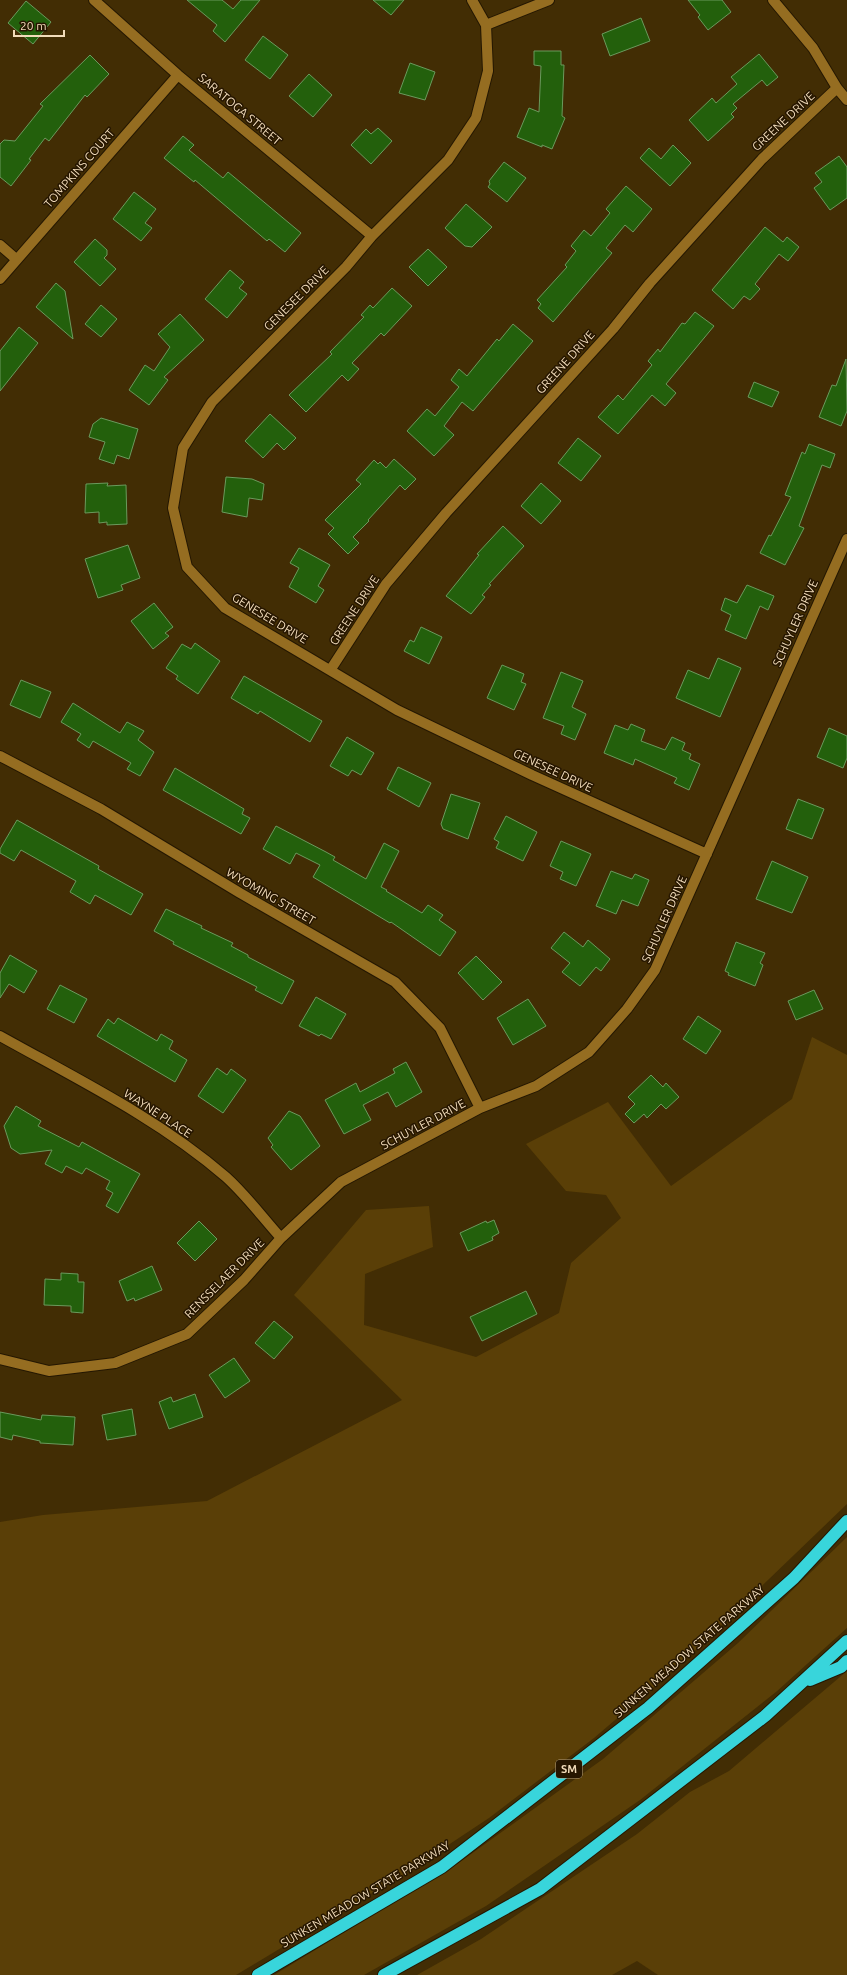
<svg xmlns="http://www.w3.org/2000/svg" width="847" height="1975" viewBox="0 0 847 1975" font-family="Ubuntu,sans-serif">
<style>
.green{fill:#5a3f07}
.building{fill:#23600c;stroke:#6a9a5d}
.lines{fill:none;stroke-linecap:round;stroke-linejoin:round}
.minor-casing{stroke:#241702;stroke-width:12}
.motorway-casing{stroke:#241702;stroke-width:14}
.minor{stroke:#956d21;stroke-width:10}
.motorway{stroke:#38d5db;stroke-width:12}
.labels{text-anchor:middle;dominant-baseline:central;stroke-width:3;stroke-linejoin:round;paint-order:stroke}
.shield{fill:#261600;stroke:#b5a182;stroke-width:1}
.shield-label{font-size:11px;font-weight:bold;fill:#f2dcba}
.street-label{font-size:12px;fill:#f2dcba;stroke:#261600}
</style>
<rect width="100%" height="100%" fill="#422d04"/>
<!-- green -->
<path class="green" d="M812 1037 847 1055V1504L684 1661 594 1738 489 1818 412 1869 236 1975H0V1522L43 1515 207 1501 402 1400 294 1295 366 1210 429 1206 433 1247 365 1274 364 1325 476 1357 559 1313 571 1263 621 1218 606 1195 566 1191 526 1144 608 1102 671 1186 792 1099Z
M847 1537V1628L776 1692 640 1800 486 1906 364 1975H274L460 1862 603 1759 738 1643Z
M847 1671V1975H658L637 1961 612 1975H417L481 1939 637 1834 690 1792 729 1771Z"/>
<!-- building -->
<path class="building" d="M187 0H222L233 9 241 0H260L225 42 213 31 217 25Z
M373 0H404L391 15Z
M688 0H722L731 12 708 30 698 17 700 15Z
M26 1 51 22 33 44 8 23Z
M641 18 650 41 610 56 602 34Z
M263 36 288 55 270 79 245 60Z
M534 51H561V65H564L562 116 565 118 552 149 542 145V147L517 137 529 108 539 112 541 66 534 65Z
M759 54 778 77 767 86 762 80 733 104 737 108 731 114 734 117 708 141 689 120 712 98 716 103 737 84 731 77Z
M90 55 109 74 87 97 85 95 49 141 45 138 29 159 31 160 11 186 0 177V144L4 140 15 141 43 106 40 104Z
M410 63 435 72 425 100 399 93Z
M309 74 332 95 313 117 289 96Z
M378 128 392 141 371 164 351 145 366 129 371 134Z
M183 136 194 145 189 150 223 178 228 172 301 233 285 252 269 239 267 241 195 180 194 182 164 158Z
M673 145 691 163 670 186 640 158 649 148 661 159Z
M839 156 847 167V198L830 210 814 188 822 182 815 173Z
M504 162 526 178 507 202 488 187 490 184 489 181Z
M626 186 652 209 633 232 625 225 606 248 612 253 553 322 538 308 541 304 537 300 567 267 565 265 576 251 571 246 584 230 591 236 610 213 606 209Z
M134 192 156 209 145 223 152 228 141 241 113 219Z
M466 204 492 227 472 247 465 246 445 228Z
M765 227 783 242 787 237 799 247 788 261 779 254 755 284 760 289 750 300 744 296 733 309 712 290Z
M95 239 107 250V255L104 258 116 269 100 286 74 262Z
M428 249 447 267 428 286 409 267Z
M230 270 244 282 239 288 247 294 227 318 205 299Z
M56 283 65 291 73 339 36 307Z
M392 288 412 306 384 336 381 333 352 363 359 369 348 381 342 375 306 412 289 395 332 354 330 352 364 317 361 315 370 305 373 308Z
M101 305 117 319 101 337 85 324Z
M695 312 714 326 666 384 676 393 665 406 652 395 618 434 598 417 618 395 623 400 652 365 648 361 658 349 660 352 682 323 685 324Z
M180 314 204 340 164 377 168 380 149 405 129 390 145 365 154 371 170 347 158 334Z
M513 324 533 341 473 411 462 402 444 426 454 435 434 456 407 431 427 409 435 416 459 387 451 380 459 369 467 376 497 339 499 341Z
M19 327 38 343 0 391V351Z
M846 359 847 411 841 426 819 417 832 385 836 386Z
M754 382 779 392 772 407 748 397Z
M270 414 296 438 284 450 277 443 263 458 245 441Z
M101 418 138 429 129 459 117 455 114 464 99 459 105 442 89 437 93 424Z
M578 438 601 456 581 481 558 463Z
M809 444 835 454 830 468 822 465 799 526 804 528 785 565 760 553 769 535 771 536 791 497 785 495 802 452 805 454Z
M394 459 416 479 405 490 400 485 368 520 369 521 353 537 359 543 348 554 328 534 334 528 325 520 361 484 356 480 374 460 378 464 380 462 386 468Z
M226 477 252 479 264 484 262 500 249 498 247 517 222 512Z
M108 483 107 486 126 485 127 524 107 525V522L99 523V512L85 513 86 484Z
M541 483 561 501 541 524 521 506Z
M503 526 524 546 489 584 491 585 482 595 485 597 471 614 446 596 479 555 477 554Z
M128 545 140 578 121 585 123 590 98 598 85 559Z
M299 548 330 565 318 586 324 590 316 603 289 587 299 568 290 563Z
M747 585 774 596 768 610 760 606 746 639 725 630 731 615 721 610 725 598 737 603Z
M154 603 173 627 165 633 169 636 153 649 131 621Z
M421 627 442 637 429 664 404 651 410 640 414 642Z
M195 643 220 661 198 694 176 679 178 676 166 668 182 644 191 649Z
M718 658 741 668 720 717 676 698 688 670 709 679Z
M502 665 524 674 521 682 526 684 514 710 487 698Z
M561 672 583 681 572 707 586 714 575 740 561 734 564 726 543 718Z
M244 676 322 721 310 742 260 711 258 714 231 698Z
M21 680 51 692 40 718 10 705Z
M73 703 120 733 127 722 144 731 138 740 154 752 140 776 127 769 131 763 93 741 89 748 77 740 81 734 61 722Z
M631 724 645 730 641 741 665 750 672 737 685 743 682 750 691 754 689 759 700 764 689 790 674 783 677 778 635 759 633 765 604 753 615 725 628 730Z
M829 728 847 736V758L843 768 817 757Z
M347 737 374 753 361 775 352 770 348 776 330 766Z
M398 767 431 783 419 807 387 789Z
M175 768 244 809 242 814 250 818 241 834 163 790Z
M451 794 480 803 468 839 443 829 441 824Z
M798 799 824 809 812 839 786 829Z
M506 816 537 832 523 861 496 848 499 842 494 839Z
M17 820 99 866 98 869 143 894 131 915 95 895 90 904 70 892 76 881 21 850 14 861 0 853V849Z
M276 826 326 852 335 857 333 860 366 879 384 843 399 851 381 887 387 890 386 891 422 913 428 905 443 915 439 920 456 932 440 956 391 922 390 923 313 877 320 865 296 853 290 864 263 849Z
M561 841 591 854 576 886 560 879 563 872 550 866Z
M772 861 808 877 792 913 756 899Z
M611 871 632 879 635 874 649 880 638 906 622 900 616 914 596 906Z
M166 909 202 926 201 928 233 943 231 946 248 955V957L294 981 282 1004 255 990 257 987 173 944 174 942 154 931Z
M564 932 583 947 588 940 610 959 601 971 596 967 580 986 562 972 570 963 551 948Z
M736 942 765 953 760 963 763 965 755 986 728 975 729 973 725 971Z
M10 955 37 971 24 993 9 984 0 998V973Z
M476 956 502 982 483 1000 458 973Z
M60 985 87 999 74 1023 47 1009Z
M814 990 823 1009 796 1020 788 1001Z
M316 997 346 1014 331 1039 321 1034 319 1036 299 1026Z
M528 999 546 1026 513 1045 497 1018Z
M698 1016 721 1031 706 1054 683 1039Z
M118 1018 157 1041 161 1034 173 1041 169 1049 187 1060 175 1082 97 1036 108 1019 114 1024Z
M406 1062 422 1092 396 1107 388 1092 363 1105 371 1120 344 1134 325 1100 356 1083 360 1092 395 1073 393 1069Z
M217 1068 227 1075 231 1069 246 1080 223 1113 198 1096Z
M651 1075 663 1087 666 1083 679 1097 666 1109 661 1104 647 1118 644 1114 634 1123 625 1114 635 1104 628 1097Z
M16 1106 41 1121 38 1126 79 1147 82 1142 140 1174 118 1213 106 1206 113 1193 106 1189 110 1181 86 1168 82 1174 66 1166 62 1173 45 1164 52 1150 20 1154 11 1148 4 1126Z
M289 1111 300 1116 320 1146 291 1170 271 1147 273 1145 268 1138Z
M494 1220 499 1233 492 1237 493 1240 468 1251 460 1233 486 1221 487 1223Z
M199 1221 217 1239 195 1261 177 1243Z
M152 1266 162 1290 135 1301 134 1298 127 1301 119 1281Z
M61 1273 78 1274V1282H84L83 1313 71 1312V1306L44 1305 45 1279 61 1280Z
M526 1291 537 1314 482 1341 470 1317Z
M274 1321 293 1337 274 1359 255 1343Z
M234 1358 250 1381 225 1398 209 1375Z
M195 1394 203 1417 169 1429 159 1402 171 1397 173 1402Z
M132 1409 136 1435 107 1440 102 1415Z
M0 1412 41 1420 42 1415 75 1417 73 1445 40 1443V1441L13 1435 12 1440 0 1437Z"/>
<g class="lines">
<defs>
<path id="minor" d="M94 0 178 75 372 236
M472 0 486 25 488 71 476 118 448 160 372 236 346 267 212 402 183 448 173 508 187 567 225 608 397 710 532 775 707 854
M773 0 813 48 837 88 847 100
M486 25 549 0
M0 245 16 259
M0 279 178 75
M331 669 386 584 446 513 613 329 650 283 762 159 837 88
M0 756 101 809 240 893 395 982 440 1028 480 1108
M0 1036C77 1079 159 1119 226 1177 246 1195 263 1218 281 1238
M0 1359 49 1371 115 1363 187 1334 244 1280 281 1238 341 1182 480 1108 536 1086 589 1052 627 1009 655 970 847 539"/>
<path id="motorway" d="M810 1680 841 1667 847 1661
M258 1975 442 1867 648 1708 794 1578 847 1521
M384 1975 540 1889 765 1716 847 1641"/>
</defs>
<!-- minor casing -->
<use href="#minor" class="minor-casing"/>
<!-- motorway casing -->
<use href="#motorway" class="motorway-casing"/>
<!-- minor -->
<use href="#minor" class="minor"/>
<!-- motorway -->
<use href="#motorway" class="motorway"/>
</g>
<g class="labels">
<!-- shield labels -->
<rect class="shield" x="556" y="1760" width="26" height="18" rx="3"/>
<g class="shield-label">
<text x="569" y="1769">SM</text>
</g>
<!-- street labels -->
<g class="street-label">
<text transform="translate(240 109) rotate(40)">SARATOGA STREET</text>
<text transform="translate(783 121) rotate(-43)">GREENE DRIVE</text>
<text transform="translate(79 168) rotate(-49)">TOMPKINS COURT</text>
<text transform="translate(296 298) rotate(-45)">GENESEE DRIVE</text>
<text transform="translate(565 362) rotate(-48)">GREENE DRIVE</text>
<text transform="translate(354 610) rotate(-57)">GREENE DRIVE</text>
<text transform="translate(270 618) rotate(31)">GENESEE DRIVE</text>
<text transform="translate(795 623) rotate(-66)">SCHUYLER DRIVE</text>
<text transform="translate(553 770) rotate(25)">GENESEE DRIVE</text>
<text transform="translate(271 896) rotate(30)">WYOMING STREET</text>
<text transform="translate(664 919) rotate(-66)">SCHUYLER DRIVE</text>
<text transform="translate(158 1113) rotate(33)">WAYNE PLACE</text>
<text transform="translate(423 1124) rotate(-28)">SCHUYLER DRIVE</text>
<text transform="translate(224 1278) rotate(-45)">RENSSELAER DRIVE</text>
<text transform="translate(689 1651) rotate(-41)">SUNKEN MEADOW STATE PARKWAY</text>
<text transform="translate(365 1894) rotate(-31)">SUNKEN MEADOW STATE PARKWAY</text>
</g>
</g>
<!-- scale -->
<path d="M14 30v6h50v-6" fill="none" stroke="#f2dcba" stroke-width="2"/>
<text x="20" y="30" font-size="12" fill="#f2dcba" stroke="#261600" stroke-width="3" paint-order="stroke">20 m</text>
</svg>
